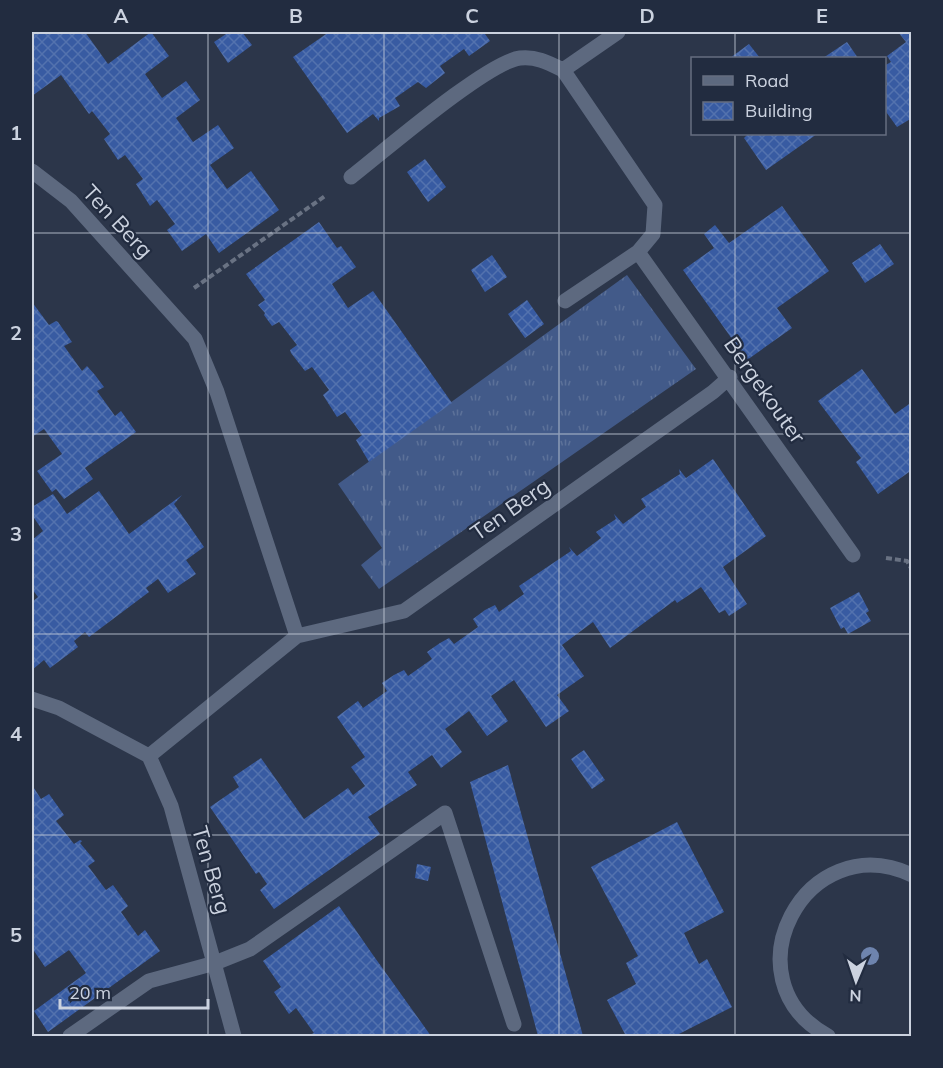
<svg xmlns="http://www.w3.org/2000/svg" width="943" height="1068" viewBox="0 0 943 1068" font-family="Mulish,sans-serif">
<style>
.grass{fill:url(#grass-tufts)}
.building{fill:url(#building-cross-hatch)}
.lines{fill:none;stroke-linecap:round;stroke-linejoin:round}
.path{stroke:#697283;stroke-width:4;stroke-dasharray:6 3;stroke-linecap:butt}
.street{stroke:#5d697f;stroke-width:15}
.tree{fill:#6e84ae}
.grid{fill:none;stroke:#cbd2df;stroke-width:1.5;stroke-opacity:0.55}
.labels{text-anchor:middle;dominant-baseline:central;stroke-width:4.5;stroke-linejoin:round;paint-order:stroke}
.street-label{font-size:22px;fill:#cbd2df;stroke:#222c40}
.neatline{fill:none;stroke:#cbd2df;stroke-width:2}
.grid-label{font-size:20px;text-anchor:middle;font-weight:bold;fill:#cbd2df}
</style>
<defs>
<pattern id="grass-tufts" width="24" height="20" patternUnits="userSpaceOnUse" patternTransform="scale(1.5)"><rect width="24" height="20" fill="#425a89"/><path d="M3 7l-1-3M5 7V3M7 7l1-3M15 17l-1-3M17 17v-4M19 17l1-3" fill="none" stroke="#5c7199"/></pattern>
<pattern id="building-cross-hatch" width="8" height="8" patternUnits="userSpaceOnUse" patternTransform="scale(1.5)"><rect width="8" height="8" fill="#385ba2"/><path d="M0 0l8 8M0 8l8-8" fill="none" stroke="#5372ae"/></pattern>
</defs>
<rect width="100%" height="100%" fill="#2c364a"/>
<!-- grass -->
<path class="grass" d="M627 275 696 369 379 589 361 565 382 548 338 484Z"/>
<!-- building -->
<path class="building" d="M32 32H71L73 34 85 32 108 64 151 32 169 56 145 74 162 98 186 81 200 100 176 118 193 142 218 125 234 148 210 165 227 189 251 171 279 210 219 253 206 234 182 251 167 230 175 224 157 200 150 206 136 184 143 179 125 155 118 160 104 139 110 134 92 111 89 114 61 75 32 96Z
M229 32H242L252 45 228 63 214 42Z
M329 32H488L485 34 490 41 469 56 464 49 440 66 445 73 426 88 418 82 395 98 400 106 379 118V121L373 114 347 133 293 57Z
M898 32H912V118L897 127 884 109V86L887 85 884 66 891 62 887 56 906 42Z
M847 42 858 58H823Z
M749 44 760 58H730Z
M748 134H817L766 170 744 138Z
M425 159 446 187 428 202 407 172Z
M782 206 829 271 777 308 792 328 747 360 683 270 714 248 704 234 715 225 729 243Z
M319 222 337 248 341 246 356 267 332 284 348 308 373 291 452 403 369 462 356 440 362 435 345 412 337 417 323 395 329 390 312 367 305 371 291 353 290 350 297 345 279 322 272 326 264 315 265 313 258 305 265 300 246 274Z
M880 244 894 264 865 283 852 263Z
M492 255 507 277 485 292 471 270Z
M527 300 544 324 525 338 508 314Z
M32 302 49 325 56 321 58 322 72 342 64 346 82 371 87 366 95 375 104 387 97 391 115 416 121 411 136 432 85 468 93 479 64 499 56 489 52 492 37 471 62 454 44 429 32 437Z
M862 369 895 414 912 402V470L878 494 856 462 861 458 818 401Z
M713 459 766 536 723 567 747 604 729 616 725 610 719 613 701 587 677 603 675 600 610 648 593 622 562 645 584 676 557 695 569 711 546 727 514 680 491 696 508 721 487 736 469 711 445 729 462 752 441 768 432 755 408 772 417 785 368 817 380 834 274 909 260 890 267 884 259 872 256 874 210 807 239 787 233 777 261 758 304 819 348 788 353 795 365 786 351 767 365 757 337 717 358 701 363 708 387 691 382 683 394 675 404 670 408 676 432 659 427 652 440 643 449 638 454 644 478 627 473 619 485 610 495 605 499 612 524 594 519 586 571 551 569 547 577 556 601 538 596 532 616 519 614 514 623 524 646 507 641 499 680 474 679 469 686 478Z
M99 491 129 534 182 495 174 504 204 547 186 560 196 574 168 593 158 579 146 588 149 592 89 637 85 632 74 641 78 647 50 668 44 660 32 670V602L38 597 32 589V540L43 531 32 515V507L53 494 67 514Z
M859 592 869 611 866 613 871 621 848 634 844 627 841 629 830 608Z
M584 750 605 780 592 789 571 759Z
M508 765 516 795 583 1036H538L470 782Z
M32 785 41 799 49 794 64 815 56 821 74 844 80 840 82 841 80 843 95 861 88 866 106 890 113 885 128 906 121 912 138 936 145 930 160 951 48 1032 34 1011 86 973 69 950 45 967 32 948Z
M677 822 724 912 684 933 699 964 707 959 732 1007 675 1036H626L607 1000 636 984 626 963 638 956 591 867Z
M417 864 431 867 428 881 415 878Z
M339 906 373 955 431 1036H307L314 1033 296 1008 289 1014 274 992 281 987 263 961Z"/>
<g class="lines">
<!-- path -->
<path class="path" d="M194 288 325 196
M886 558 907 561 912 570"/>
<!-- street -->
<path class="street" d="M32 171 71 201 195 339 217 392 297 636
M351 177C382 153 487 62 520 58 536 56 549 63 563 70
M638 252 853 555
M565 301 638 252 653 234 655 205 563 70 618 32
M32 699 59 708 149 756
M70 1036 149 981 215 963 250 949 445 813 514 1024
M234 1036 171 806 149 756 297 636 404 611 713 392 730 377
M828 1036C725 980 805 825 912 875"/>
</g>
<!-- trees -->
<circle class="tree" cx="870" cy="956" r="9"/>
<!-- grid -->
<path class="grid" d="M208 32V1036M384 32V1036M559 32V1036M735 32V58M735 134V1036M32 233H912M32 434H912M32 634H912M32 835H912"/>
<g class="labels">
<!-- street labels -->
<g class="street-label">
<text transform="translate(118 221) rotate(47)">Ten Berg</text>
<text transform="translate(765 390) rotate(55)">Bergekouter</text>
<text transform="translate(510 509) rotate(-35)">Ten Berg</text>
<text transform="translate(212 870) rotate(74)">Ten Berg</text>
</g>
</g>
<!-- border -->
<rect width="943" height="1068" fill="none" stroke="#222c40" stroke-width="66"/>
<!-- legend -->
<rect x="691" y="57" width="195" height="78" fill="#222c40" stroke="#666e80" stroke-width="1.5"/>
<rect x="703" y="76" width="30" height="9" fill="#5d697f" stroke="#666e80" stroke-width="1.5"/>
<text x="745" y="87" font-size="18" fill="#cbd2df">Road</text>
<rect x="703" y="102" width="30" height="18" fill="url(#building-cross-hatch)" stroke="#666e80" stroke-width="1.5"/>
<text x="745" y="117" font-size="18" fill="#cbd2df">Building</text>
<!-- north arrow -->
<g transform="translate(856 981) rotate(182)" stroke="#222c40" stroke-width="4.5" paint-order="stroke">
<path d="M0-4.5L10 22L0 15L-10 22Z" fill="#cbd2df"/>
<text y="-9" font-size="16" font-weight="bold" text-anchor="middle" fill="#cbd2df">N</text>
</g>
<!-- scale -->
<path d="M60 999v9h148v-9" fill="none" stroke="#cbd2df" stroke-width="3"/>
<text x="69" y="999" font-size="18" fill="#cbd2df" stroke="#222c40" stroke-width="4.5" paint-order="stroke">20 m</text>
<rect x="33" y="33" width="877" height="1002" class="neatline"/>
<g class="grid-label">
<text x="121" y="23">A</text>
<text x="296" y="23">B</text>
<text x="472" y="23">C</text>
<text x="647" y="23">D</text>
<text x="822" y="23">E</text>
<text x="16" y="140">1</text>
<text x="16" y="340">2</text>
<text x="16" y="541">3</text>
<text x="16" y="741">4</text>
<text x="16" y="942">5</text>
</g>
</svg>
